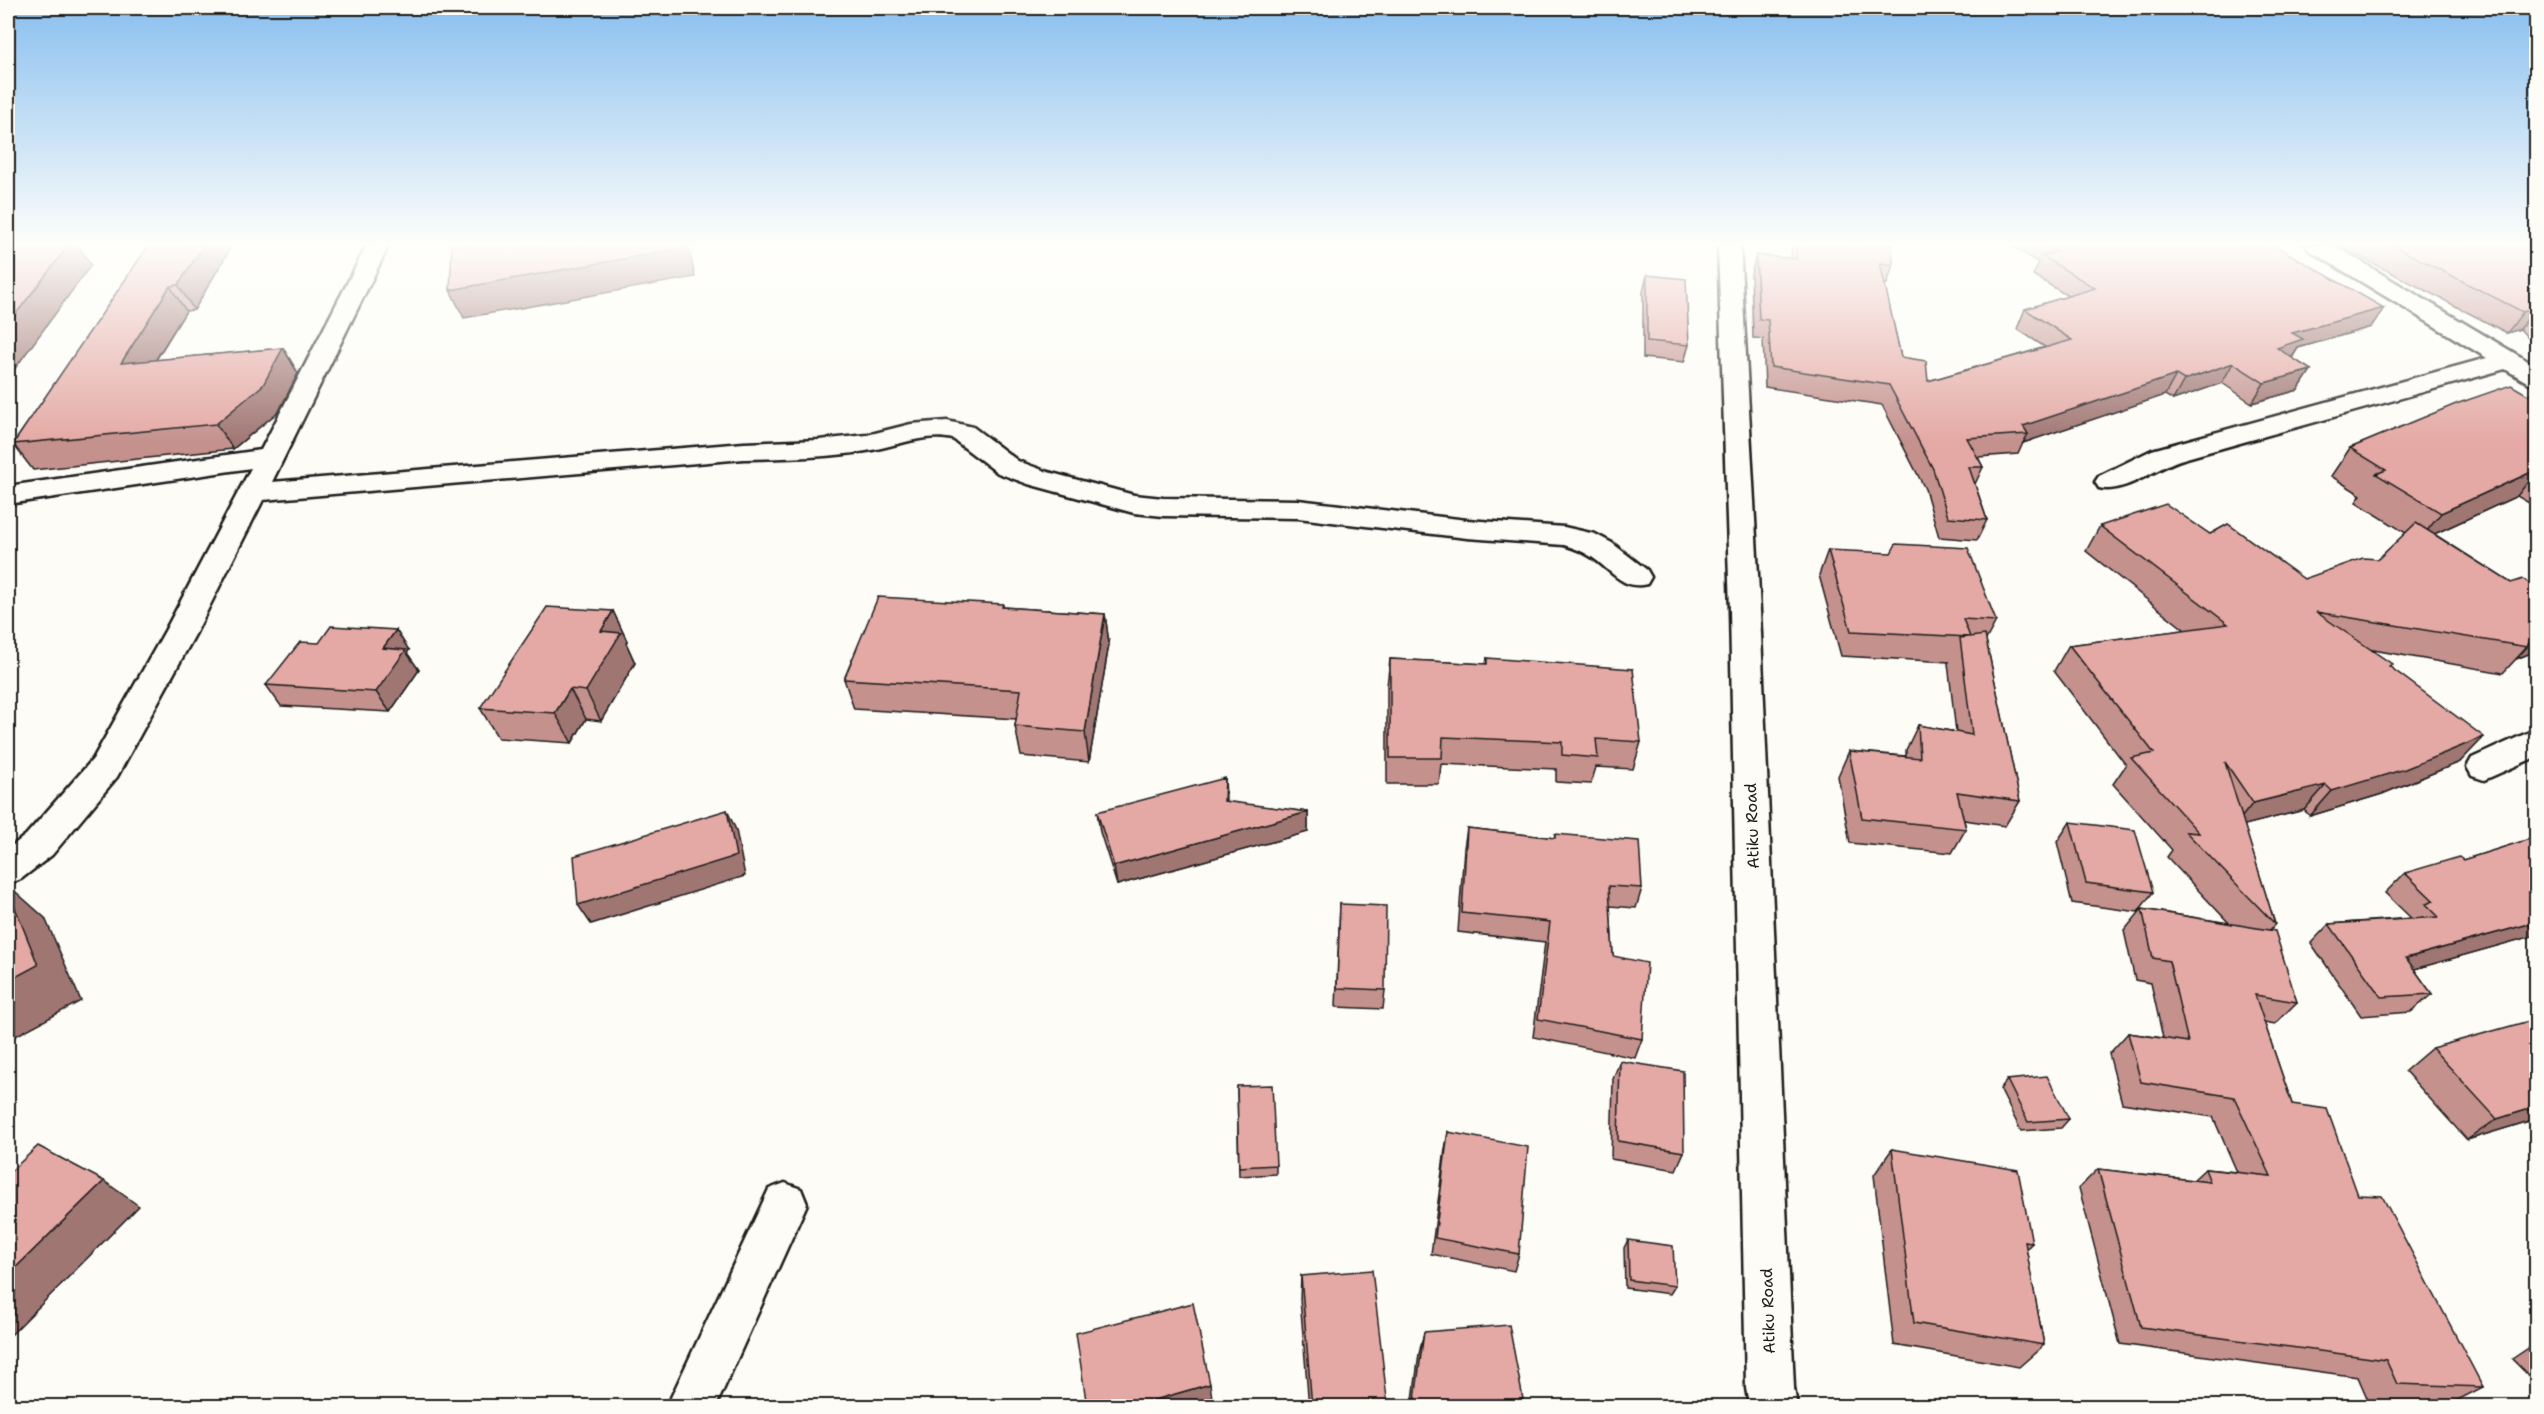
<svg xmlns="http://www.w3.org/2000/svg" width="2544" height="1414" viewBox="0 0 2544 1414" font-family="'Shantell Sans',sans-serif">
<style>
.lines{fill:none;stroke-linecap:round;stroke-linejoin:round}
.minor-casing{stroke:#1c1c1c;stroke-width:5}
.tertiary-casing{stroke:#1c1c1c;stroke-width:5}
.minor{fill:#fdfcf7;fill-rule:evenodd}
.tertiary{fill:#fdfcf7;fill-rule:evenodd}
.wall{fill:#c4918d;stroke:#1c1c1c;stroke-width:1.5}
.shaded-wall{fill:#a07673;stroke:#1c1c1c;stroke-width:1.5}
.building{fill:#e4a9a4;stroke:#1c1c1c;stroke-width:1.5}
.labels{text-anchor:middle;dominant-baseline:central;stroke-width:4.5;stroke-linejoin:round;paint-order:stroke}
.street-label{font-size:16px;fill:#1c1c1c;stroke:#fdfcf7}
</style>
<rect width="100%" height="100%" fill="#fdfcf7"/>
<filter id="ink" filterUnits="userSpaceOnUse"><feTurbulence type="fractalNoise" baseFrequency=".0167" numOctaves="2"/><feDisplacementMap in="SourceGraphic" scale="12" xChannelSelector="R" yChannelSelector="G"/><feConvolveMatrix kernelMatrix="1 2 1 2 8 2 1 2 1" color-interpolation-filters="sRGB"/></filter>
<g filter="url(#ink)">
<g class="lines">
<defs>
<path id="minor" d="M367 245H389L272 482 744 443 819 440 867 435 911 424 947 421 973 427 1018 461 1048 472 1134 495 1163 498 1298 500 1467 520 1564 527 1595 534 1612 543 1647 570 1651 577 1647 584C1622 591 1610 568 1590 556 1582 551 1574 548 1564 545L1467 538 1298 518 1163 516 1134 513 1028 484 998 473 953 439C925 432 894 447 866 451 826 458 785 458 744 459L263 500 197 631 117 777 52 855 21 879 8 884V849L26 835 93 759 165 631 251 468 8 504V486L261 450Z
M2306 245H2333L2536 366V385L2527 382 2505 369C2398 399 2291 429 2183 459 2158 466 2124 495 2099 488L2095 482 2099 476 2152 450 2487 358 2309 250Z
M2536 729V757L2484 780 2472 776 2467 767 2472 758Z
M785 1183 801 1189 807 1204 716 1406H667L769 1189Z"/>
<path id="tertiary" d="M1718 245H1740L1760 611 1794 1388 1797 1406H1749L1746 1388 1730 611Z"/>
</defs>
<!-- minor casing -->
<use href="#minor" class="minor-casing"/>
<!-- tertiary casing -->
<use href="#tertiary" class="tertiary-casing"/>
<!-- minor -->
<use href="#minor" class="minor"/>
<!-- tertiary -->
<use href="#tertiary" class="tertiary"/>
</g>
<!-- wall -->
<path class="wall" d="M149 245 230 249 194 310 186 311 156 360 283 348 298 373 279 411 233 449 33 470 13 444Z
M1792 245H1892L1893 265 1887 284H1884L1901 357 1928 381 2045 347 2017 329 2025 309 2068 296 2033 275 2039 263 2010 245H2274L2371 327 2298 348 2292 358 2311 370 2298 390 2252 403 2222 383 2173 400 2165 395 2023 443 2018 454 1978 457 1983 467 1975 484 1987 520 1977 540 1939 537 1925 489 1882 405 1765 387 1763 339 1753 338 1751 274 1756 255 1791 259Z
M2338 245H2536V347L2520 329 2507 333Z
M1647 275 1689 345 1684 362 1643 358V292Z
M2536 392V507L2517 496 2434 534 2511 583 2536 588V651L2516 659 2503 673 2373 650 2390 667 2460 762 2382 794 2310 816 2304 810 2244 825 2275 924 2270 930 2297 1002 2275 1024 2264 1022 2292 1104 2358 1195 2483 1387 2452 1403 2368 1400 2358 1377 2120 1344 2079 1188 2098 1169 2193 1180 2205 1169 2237 1172 2213 1117 2122 1103 2109 1054 2128 1033 2163 1038 2151 983 2135 980 2124 931 2142 909 2229 923 2167 857 2172 850 2113 784 2126 765 2054 671 2069 645 2185 630 2086 551 2100 526 2210 534 2304 579 2378 559 2406 533 2356 502 2361 495 2331 476 2350 448Z
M1828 550 1996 621 1986 640 2020 801 2005 826 1964 820 1966 829 1952 853 1850 843 1838 776 1849 751 1906 756V750L1918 725 1956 732 1948 663 1949 662 1841 656 1819 575Z
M1003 604V607L1105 614 1109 644 1089 762 1021 756 1015 726 1016 719 854 709 844 679Z
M613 611 627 641 626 643 635 663 601 721 586 719 572 743 498 738 480 708Z
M409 650 407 653 419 670 390 712 281 706 266 685Z
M1487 658 1641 742 1633 769 1596 767 1591 784 1556 782V769L1441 764 1439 784H1387V686L1390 659 1486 664Z
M1226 802 1308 812V832L1117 885 1100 832 1097 812Z
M2070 822 2153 892 2138 912 2072 903 2057 842Z
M1467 828 1554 838 1555 834 1642 888 1636 908 1610 906 1613 956 1642 1039 1635 1058 1533 1037 1545 942 1458 932 1464 848Z
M2536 837V935L2414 969 2432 994 2411 1012 2361 1016 2311 943 2329 924 2411 918 2385 893 2405 873 2463 860Z
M1340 904 1385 990 1383 1009 1336 1007Z
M2432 1048 2536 1119 2467 1140 2405 1071Z
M1620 1061 1684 1152 1676 1170 1611 1159 1613 1079Z
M2007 1080 2069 1119 2061 1128 2021 1131 2000 1089Z
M1237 1086 1276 1165V1174L1239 1176Z
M1448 1132 1519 1254 1514 1271 1431 1254 1445 1149Z
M1892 1149 2032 1243 2026 1249 2044 1345 2019 1367 1894 1345 1874 1175Z
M1628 1240 1675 1286 1670 1294 1625 1288 1624 1248Z
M1301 1276 1388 1407H1309L1300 1299Z
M1424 1332 1523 1399 1520 1407H1412L1419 1354Z
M2536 1343V1383L2512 1359Z"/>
<!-- shaded-wall -->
<path class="shaded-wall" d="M69 245H78L91 265 8 378V324Z
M204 245H228L230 249 194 310 178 285Z
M684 245H688L695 277 464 318 450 290Z
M170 286 186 311 138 388 121 363Z
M2384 308 2371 327 2298 348 2291 359 2277 348 2292 333Z
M2535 308 2520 329 2507 333 2523 312Z
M283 348 298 373 279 411 233 449 216 424Z
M2233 363 2222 383 2173 400 2184 380Z
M2311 370 2298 390 2252 403 2264 383Z
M2176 375 2165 395 2023 443 2028 434 2023 426Z
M2536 470V472L2517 496 2419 541 2441 513Z
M613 611 627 641 626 643 635 663 601 721 586 691 601 631Z
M1105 614 1109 644 1089 762 1085 732Z
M396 630 409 650 407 653 419 670 390 712 376 692 383 648Z
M2536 634V651L2516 659 2527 647 2532 636Z
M570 689 586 719 572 743 555 713Z
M2484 737 2460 762 2382 794 2310 816 2332 791Z
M1225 778 1226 798 1225 822 1224 801Z
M2326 785 2304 810 2233 828 2253 803Z
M727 810 736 830 745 876 591 924 578 905Z
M1308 812V832L1117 885 1114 866Z
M8 885 45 918 81 1001 8 1040Z
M2536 922V935L2386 977 2406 958Z
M2536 1107V1119L2467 1140 2497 1119Z
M104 1181 139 1206 8 1338V1275Z
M1210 1384 1212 1398 1182 1407H1130Z"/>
<!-- building -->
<path class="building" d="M25 245H69L8 324V247Z
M149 245H204L178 285 170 286 121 363 283 348 263 385 216 424 13 444Z
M452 245H684L685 248 450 290Z
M1797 245H1892L1893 265 1880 263 1901 357 1926 361 1928 381 2072 340 2025 309 2095 288 2042 256 2058 251 2048 245H2274L2384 308 2292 333 2303 339 2277 348 2311 370 2264 383 2233 363 2184 380 2176 375 2023 426 2028 434 1967 438 1983 467H1969L1987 520 1948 517 1933 469 1889 385 1771 367 1768 320 1759 319 1756 255 1796 259Z
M2391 245H2536V310L2535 308 2523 312Z
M1647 275 1686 279 1689 345 1647 341Z
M2511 385 2528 395 2536 392V470L2441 513 2376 474 2386 470 2350 448 2456 404Z
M2166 504 2210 534 2228 524 2304 579 2363 558 2378 559 2416 523 2511 583 2523 579 2536 588V634L2532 636 2527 647 2316 612 2392 664 2389 666 2484 737 2405 769 2332 791 2326 785 2253 803 2225 762 2275 924 2186 832 2199 833 2131 758 2154 753 2069 645 2228 624 2100 526Z
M1896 544 1968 548 1996 621 1963 619 1970 637 1985 635 2020 801 1957 792 1966 829 1862 818 1849 751 1920 758 1918 725 1972 735 1960 638 1969 637 1851 631 1828 550 1891 553Z
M878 597 1003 604 1002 607 1105 614 1085 732 1015 726 1021 690 844 679Z
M547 607 613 611 601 631 621 633 586 691 570 689 555 713 480 708Z
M331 626 396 630 383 648 406 650 376 692 266 685 300 642 319 643Z
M1487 658 1633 669 1641 742 1596 739 1598 758 1562 755V742L1443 737 1442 758H1390V659L1487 664Z
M1225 778 1224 801 1308 812 1114 866 1097 812Z
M727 810 736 856 578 905 574 856Z
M2070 822 2135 830 2153 892 2086 883Z
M1467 828 1555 838V834L1639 841 1642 888 1609 886 1613 956 1647 963 1642 1039 1538 1019 1550 922 1462 913Z
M2536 837V922L2406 958 2432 994 2381 997 2329 924 2439 917 2426 904 2434 901 2405 873 2459 857 2463 860Z
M8 890 38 965 8 981Z
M1340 904 1386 906 1385 990 1337 988Z
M2142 909 2275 931 2297 1002 2255 995 2292 1104 2327 1109 2358 1195 2382 1196 2483 1387 2397 1384 2386 1360 2141 1327 2098 1169 2210 1182 2205 1169 2271 1176 2234 1097 2141 1082 2128 1033 2188 1042 2169 961 2153 958Z
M2536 1019V1107L2497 1119 2432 1048Z
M1620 1061 1683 1071 1684 1152 1618 1141Z
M2047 1076 2069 1119 2028 1122 2007 1080Z
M1272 1085 1276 1165 1239 1167 1237 1086Z
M1448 1132 1528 1147 1519 1254 1435 1238Z
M38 1146 104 1181 8 1275V1174Z
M1892 1149 2018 1170 2032 1243 2025 1242 2044 1345 1914 1323Z
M1628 1240 1673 1246 1675 1286 1629 1280Z
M1372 1270 1388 1407H1312L1301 1276Z
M1193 1303 1210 1384 1130 1407H1087L1076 1333Z
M1509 1325 1523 1399 1433 1407H1414L1424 1332Z"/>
</g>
<!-- sky -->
<linearGradient id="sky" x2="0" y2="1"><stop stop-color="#89bfef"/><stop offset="0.55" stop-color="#fefefb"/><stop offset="1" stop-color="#fefefb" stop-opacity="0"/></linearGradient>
<rect width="2544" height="443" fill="url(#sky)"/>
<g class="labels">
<!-- street labels -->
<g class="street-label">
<text transform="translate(1752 826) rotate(-92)">Atiku Road</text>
<text transform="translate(1768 1311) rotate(-92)">Atiku Road</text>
</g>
</g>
<!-- margin -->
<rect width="2544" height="1414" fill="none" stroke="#fdfcf7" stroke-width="30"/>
<rect x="15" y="15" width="2514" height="1384" fill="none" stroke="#1c1c1c" stroke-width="2" filter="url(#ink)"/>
</svg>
